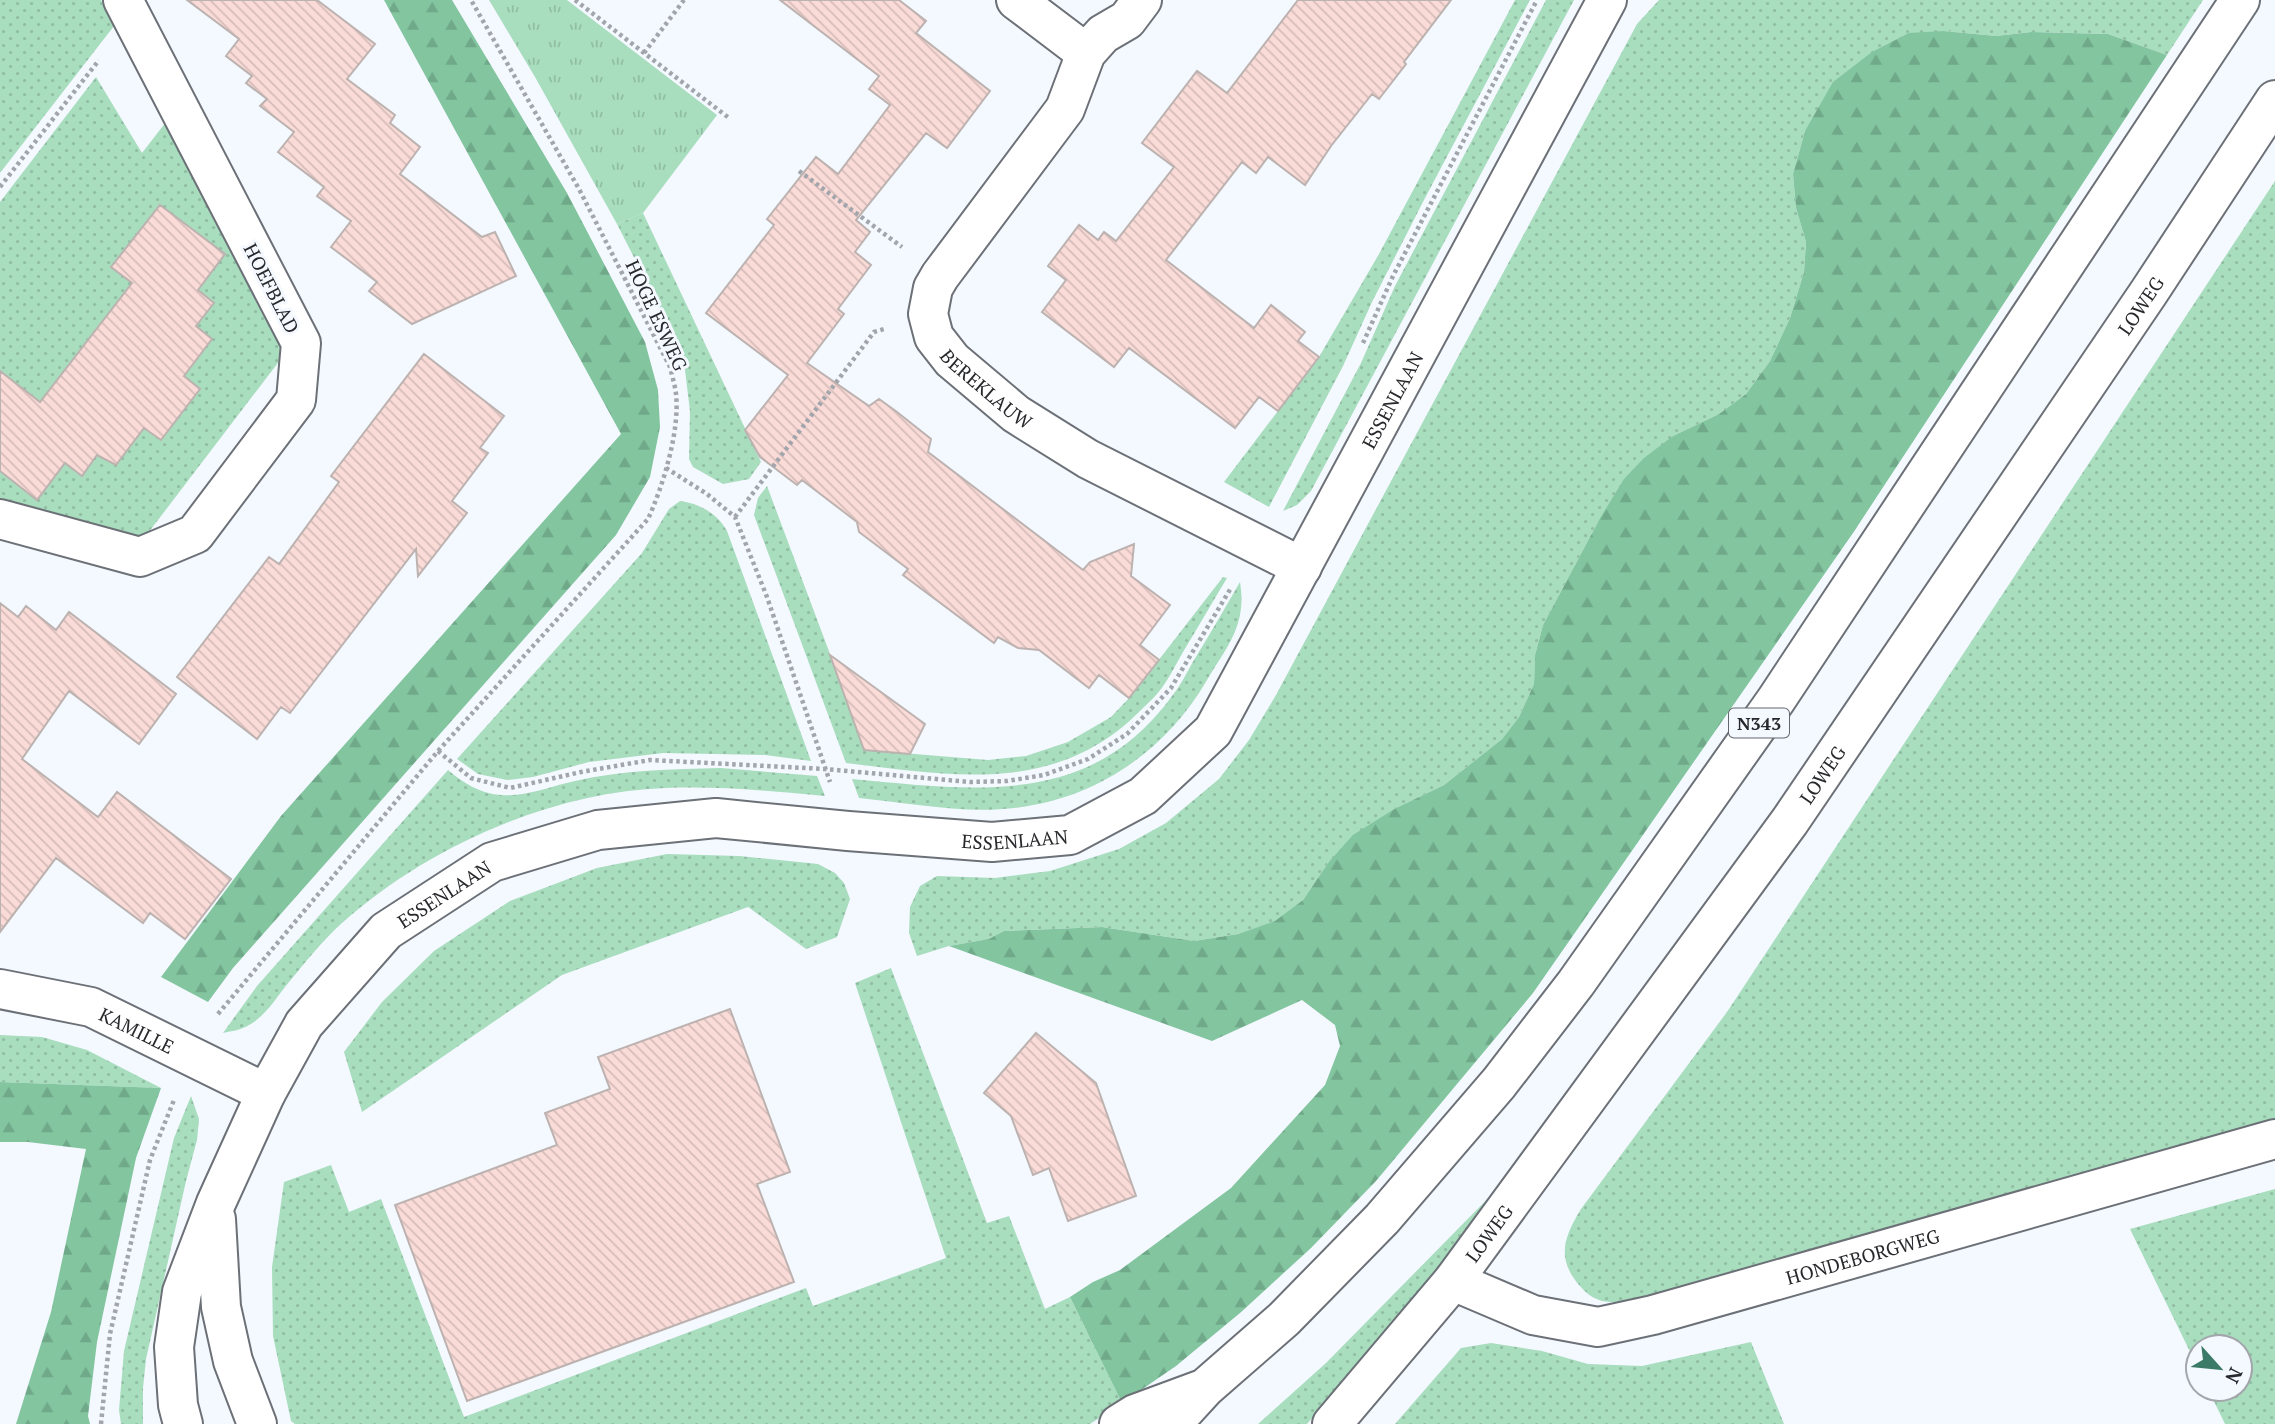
<svg xmlns="http://www.w3.org/2000/svg" width="2275" height="1424" viewBox="0 0 2275 1424" font-family="'PT Serif',serif">
<style>
.grass{fill:url(#grass-dots)}
.forest{fill:url(#forest-firs)}
.park{fill:url(#park-tufts)}
.building{fill:url(#building-back-hatch);stroke:#bcb2b0;stroke-width:2}
.lines{fill:none;stroke-linecap:round;stroke-linejoin:round}
.minor-casing{stroke:#6c7077;stroke-width:42}
.tertiary-casing{stroke:#6c7077;stroke-width:42}
.primary-casing{stroke:#6c7077;stroke-width:42}
.path{stroke:#a2a5ab;stroke-width:4.5;stroke-dasharray:3.5 3.5;stroke-linecap:butt}
.minor{stroke:#fff;stroke-width:38}
.tertiary{stroke:#fff;stroke-width:38}
.primary{stroke:#fff;stroke-width:38}
.labels{text-anchor:middle;dominant-baseline:central;stroke-width:6;stroke-linejoin:round;paint-order:stroke}
.shield{fill:#f4f8ff;stroke:#64666b;stroke-width:2}
.shield-label{font-size:18px;font-weight:bold;fill:#27282b}
.street-label{font-size:19px;fill:#27282b;stroke:#f4f8ff}
</style>
<defs>
<pattern id="grass-dots" width="8" height="8" patternUnits="userSpaceOnUse" patternTransform="scale(1.75)"><rect width="8" height="8" fill="#a8ddbe"/><path d="M2 2h.1M6 6h.1" fill="none" stroke="#91bea3" stroke-width="1.8" stroke-linecap="round"/></pattern>
<pattern id="forest-firs" width="22" height="20" patternUnits="userSpaceOnUse" patternTransform="scale(1.75)"><rect width="22" height="20" fill="#82c59f"/><path d="M5 1l3.5 6h-7zM16 11l3.5 6h-7z" fill="#70a989"/></pattern>
<pattern id="park-tufts" width="24" height="20" patternUnits="userSpaceOnUse" patternTransform="scale(1.75)"><rect width="24" height="20" fill="#a8ddbe"/><path d="M3 7l-1-3M5 7V3M7 7l1-3M15 17l-1-3M17 17v-4M19 17l1-3" fill="none" stroke="#91bea3"/></pattern>
<pattern id="building-back-hatch" width="6" height="6" patternUnits="userSpaceOnUse" patternTransform="scale(1.75)"><rect width="6" height="6" fill="#fadbd7"/><path d="M-1 5l2 2M0 0l6 6M5-1l2 2" fill="none" stroke="#d6bcb9"/></pattern>
</defs>
<rect width="100%" height="100%" fill="#f4f8ff"/>
<!-- grass -->
<path class="grass" d="M0 0H101L114 26 0 173Z
M1515 0H1530L1425 198 1372 302 1343 366 1269 507 1224 482 1319 357 1379 254Z
M1546 0H1574L1311 491 1297 505 1283 511 1361 363 1395 286Z
M1659 0H2203L2167 55 2108 34 2031 32 1996 36 1944 31 1805 131 1793 174 1796 208 1806 242 1804 272 1790 318 1770 361 1746 394 1719 414 1673 436 1599 520 1543 625 1535 655 1534 684 1519 717 1502 739 1444 785 1396 808 1328 863 1303 900 1276 921 1238 934 1194 941 1102 927 1004 931 990 939 949 946 917 956 909 933 910 907 920 886 937 876 995 878 1050 871 1119 849 1166 823 1219 779 1249 740 1276 695 1637 24Z
M96 77 142 153 166 122 287 351 145 537 0 499V202Z
M2275 181V1125L1636 1303C1625 1302 1612 1303 1602 1301 1592 1298 1586 1293 1579 1285 1556 1258 1564 1237 1581 1209L1727 1012Z
M643 213 761 462 749 479 723 484 693 467 689 459 690 411 685 370 674 336 617 224Z
M767 486 866 750 988 760 1026 756 1068 742 1111 717 1130 697 1223 577 1227 578C1212 603 1198 627 1183 652 1176 664 1170 677 1161 689 1156 696 1149 702 1143 708 1058 796 955 776 846 763L754 515 758 498Z
M680 501C699 503 718 514 727 531L811 761 765 755 663 753 589 762 533 777 507 780 478 774 457 759 642 553 669 509Z
M1240 582C1247 625 1228 645 1207 680 1166 751 1096 799 1014 808 965 814 909 803 859 798L852 779C973 790 1090 809 1172 696 1181 685 1187 672 1194 660 1210 634 1225 608 1240 582Z
M721 768 817 776 825 796C771 791 719 786 665 788 551 792 427 847 342 923 321 942 303 965 285 987 275 1000 264 1017 249 1025 241 1030 232 1031 223 1033L257 986 448 770C463 783 481 794 501 795 527 797 551 786 575 781 623 770 672 769 721 768Z
M667 854 739 856 818 864 835 873 844 883 850 899 837 937 806 949 748 907 562 975 362 1112 344 1052 382 1002 434 951 510 901 597 868Z
M891 968 987 1223 1009 1216 1045 1309 1070 1297 1122 1403 1090 1424H295L291 1421 273 1336 272 1267 284 1182 331 1165 349 1212 381 1199 464 1417 806 1288 813 1306 946 1258 855 983Z
M0 1035 42 1037 87 1050 161 1088 0 1082Z
M191 1096 199 1119 197 1140 186 1181 146 1359 143 1388V1424H121L119 1410 124 1351 174 1138Z
M1537 1159 1307 1424H1258L1326 1363 1509 1177Z
M2275 1189V1424H2225L2208 1389H2240V1347H2198V1368L2130 1229Z
M1751 1342 1784 1424H1395L1461 1348 1491 1343 1542 1351 1588 1364 1642 1366Z"/>
<!-- forest -->
<path class="forest" d="M384 0H452L567 193 645 342 658 390 660 427 650 477 616 535 233 968 208 1002 161 977 281 816 621 434Z
M1944 31 1996 36 2031 32 2108 34 2167 55 1853 533 1533 993 1376 1181 1311 1248 1240 1313 1176 1366 1122 1403 1070 1297 1093 1282 1120 1270 1231 1188 1325 1085 1340 1046 1335 1025 1302 1000 1212 1041 949 946 989 939 1004 931 1102 927 1194 941 1238 934 1275 921 1303 900 1328 863 1353 835 1396 808 1444 785 1502 739 1519 717 1534 684 1535 655 1543 625 1599 520 1624 479 1644 458 1673 436 1719 414 1746 394 1770 361 1790 318 1804 272 1806 242 1796 208 1793 174 1805 131 1833 82 1872 52 1909 33Z
M0 1082 161 1088 136 1158 97 1342 88 1416 90 1424H16L51 1312 86 1149 28 1142H0Z"/>
<!-- park -->
<path class="park" d="M489 0H567L717 115 643 213 617 224 535 77Z"/>
<!-- building -->
<path class="building" d="M187 0H317L375 44 347 79 395 115 390 123 420 147 400 174 482 237 495 232 516 276 412 324 369 291 377 282 331 247 351 221 317 196 324 187 278 152 294 132 260 106 267 99 246 83 252 76 226 56 239 39Z
M780 0H899L926 21 916 33 990 91 947 148 926 133 856 220 870 232 855 252 871 265 838 309 844 314 807 363 869 406 879 399 897 412 931 439 928 452 1083 570 1090 562 1134 544 1131 576 1170 605 1140 645 1159 660 1129 698 1099 675 1089 688 1039 650 1018 648 998 637 994 643 903 575 908 569 859 532 857 522 802 480 797 485 760 457 745 430 788 375 706 313 774 225 767 219 816 157 838 174 890 105 869 89 879 76Z
M1298 0H1451L1404 62 1406 64 1379 99 1372 94 1331 146 1305 185 1268 157 1256 173 1242 162 1166 260 1254 328 1271 305 1305 332 1298 341 1319 357 1278 411 1259 397 1235 428 1129 348 1114 367 1042 312 1066 280 1048 266 1079 225 1098 240 1104 232 1116 241 1174 167 1142 143 1197 71 1227 93Z
M160 205 225 254 198 290 214 303 196 326 212 339 184 376 200 389 161 440 144 428 116 465 97 455 82 476 65 463 37 500 0 471V371L40 402 132 283 111 267Z
M424 354 504 416 480 448 488 453 452 501 467 513 418 576 416 549 290 713 281 707 257 739 177 677 269 557 279 564 339 482 331 476Z
M0 603 18 617 26 606 56 630 69 612 176 694 139 744 69 691 22 759 98 817 117 792 231 879 185 939 150 913 143 923 56 858 0 932Z
M830 655 925 724 910 754 864 750Z
M730 1009 790 1172 757 1184 794 1282 467 1401 395 1205 557 1145 545 1113 610 1089 598 1057Z
M1036 1033 1096 1083 1136 1196 1068 1221 1049 1168 1033 1175 1011 1116 984 1093Z"/>
<g class="lines">
<defs>
<g id="minor">
<path d="M1016 0 1086 53"/>
<path id="s1" d="M1142 0 1127 20 1103 34 1086 53 1065 109 940 276 933 288 928 314 934 337 952 360 1016 414 1088 459 1302 567"/>
<path d="M0 519 140 557 195 534 296 400 301 343 123 0"/>
<path id="s2" d="M0 989 91 1007 266 1093"/>
<path id="s3" d="M1453 1281 1533 1315 1598 1327 1653 1315 2275 1139"/>
<path id="s4" d="M1332 1424 1453 1281 1790 821 2149 292 2275 100"/>
</g>
<g id="tertiary">
<path d="M216 1219 221 1307 233 1361 257 1424"/>
<path id="s5" d="M183 1424 178 1405 174 1347 182 1292 216 1203 266 1093 304 1024 386 931 492 862 598 830 716 818 848 831 992 842 1070 835 1143 796 1213 731 1607 0"/>
</g>
<path id="primary" d="M1119 1424 1135 1414 1200 1390
M1172 1424 1205 1388 1284 1319 1382 1219 1499 1083 1576 983 1776 700 2240 0"/>
</defs>
<!-- minor casing -->
<use href="#minor" class="minor-casing"/>
<!-- tertiary casing -->
<use href="#tertiary" class="tertiary-casing"/>
<!-- primary casing -->
<use href="#primary" class="primary-casing"/>
<!-- path -->
<path class="path" d="M575 0 729 118
M644 53 684 0
M799 171 902 247
M0 187 99 60
M1363 343 1393 276 1537 0
M666 468 707 494 735 517 767 597 830 782
M735 517 874 332 884 329
M438 751 471 778 510 788 581 772 650 760 825 769 970 782 1007 781 1044 775 1088 759 1127 734 1171 688 1231 588
M218 1014 438 751 648 519C663 486 680 431 676 394 675 385 672 376 670 367L579 189 471 0
M101 1424 110 1334 150 1160 174 1100"/>
<!-- minor -->
<use href="#minor" class="minor"/>
<!-- tertiary -->
<use href="#tertiary" class="tertiary"/>
<!-- primary -->
<use href="#primary" class="primary"/>
</g>
<g class="labels">
<!-- shield labels -->
<rect class="shield" x="1729" y="708.5" width="60" height="29" rx="5"/>
<g class="shield-label">
<text x="1759" y="723">N343</text>
</g>
<!-- street labels -->
<g class="street-label">
<text transform="translate(272 288) rotate(63)">HOEFBLAD</text>
<text stroke="none"><textPath href="#s4" startOffset="1381">LOWEG</textPath></text>
<text transform="translate(657 315) rotate(65)">HOGE ESWEG</text>
<text stroke="none"><textPath href="#s1" startOffset="485">BEREKLAUW</textPath></text>
<text stroke="none"><textPath href="#s5" startOffset="1818">ESSENLAAN</textPath></text>
<text stroke="none"><textPath href="#s4" startOffset="814">LOWEG</textPath></text>
<text stroke="none"><textPath href="#s5" startOffset="1208">ESSENLAAN</textPath></text>
<text stroke="none"><textPath href="#s5" startOffset="621">ESSENLAAN</textPath></text>
<text stroke="none"><textPath href="#s2" startOffset="144">KAMILLE</textPath></text>
<text stroke="none"><textPath href="#s4" startOffset="247">LOWEG</textPath></text>
<text stroke="none"><textPath href="#s3" startOffset="427">HONDEBORGWEG</textPath></text>
</g>
</g>
<!-- north arrow -->
<g transform="translate(2219 1368) rotate(117)"><circle r="33" fill="#f4f8ff" stroke="#a2a5aa" stroke-width="2"/>
<path d="M0-5L12 26L0 18L-12 26Z" fill="#3b7a67"/>
<text y="-10" font-size="19" font-weight="bold" text-anchor="middle" fill="#27282b">N</text>
</g>
</svg>
